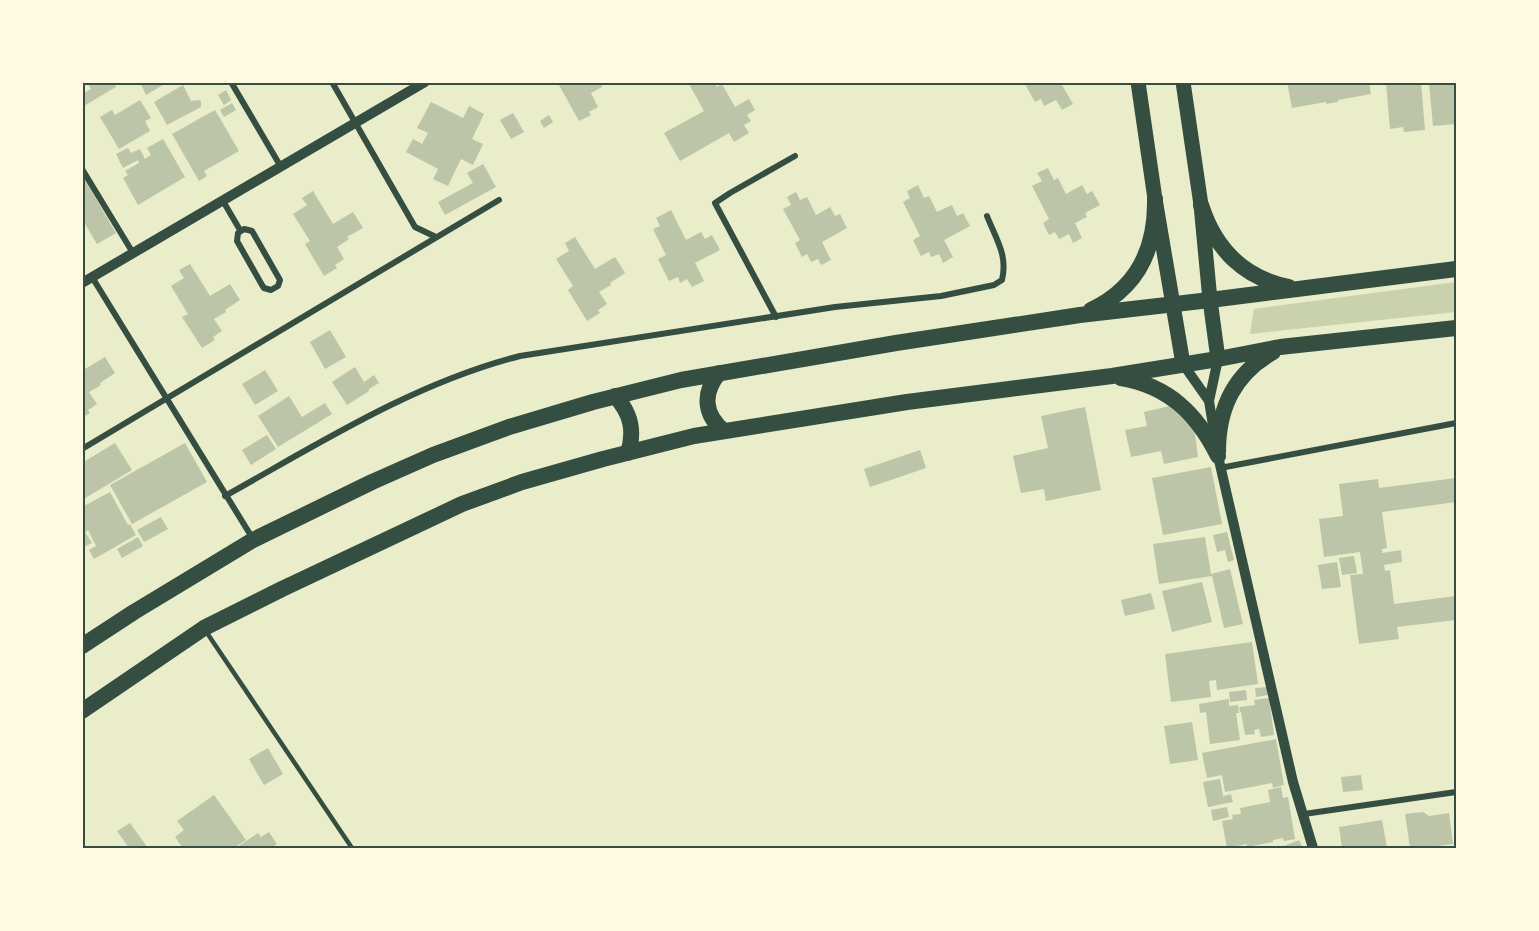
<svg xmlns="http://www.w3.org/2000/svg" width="1539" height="931" viewBox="0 0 1539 931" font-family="'Asap Condensed',sans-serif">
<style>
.green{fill:#cad2ad}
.building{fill:#bcc5a7}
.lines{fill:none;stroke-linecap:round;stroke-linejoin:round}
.service{stroke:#344e41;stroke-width:4.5}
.minor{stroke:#344e41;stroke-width:6}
.tertiary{stroke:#344e41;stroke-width:10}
.primary{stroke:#344e41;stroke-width:15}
.trunk{stroke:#344e41;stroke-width:16}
.neatline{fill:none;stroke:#344e41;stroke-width:2}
</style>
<rect width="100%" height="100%" fill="#e9edc9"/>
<!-- green -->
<path class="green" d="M1456 282V312L1250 334 1254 309Z"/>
<!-- building -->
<path class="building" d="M87 82H114L116 87 82 107V94L91 89Z
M140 82H168L146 95Z
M564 82H600L602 87 591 93 598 107 589 112 591 115 579 121 559 85Z
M692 82H714L717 87 722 84 735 107 749 99 755 110 747 115 751 121 744 125 749 133 734 142 729 133 680 161 664 133 704 111 689 84Z
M1028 82H1066L1062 85 1073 104 1062 110 1056 100 1044 106 1041 99 1035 102 1025 84Z
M1287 82H1369L1371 94 1338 100V102L1326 104V102L1292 108Z
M1386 82H1421L1425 130 1404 132 1403 127 1390 129Z
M1429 82H1456V124L1433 126Z
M183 85 191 101 199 100 201 101V107L167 125 154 102Z
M226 90 231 100 224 105 218 95Z
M140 100 151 118 145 121 150 131 119 149 100 117 112 110 115 115Z
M431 102 463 118 469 106 484 114 472 139 483 144 473 165 461 159 448 186 433 179 438 169 406 152 413 139 422 144 428 133 417 128Z
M232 103 236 110 224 117 220 110Z
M215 110 239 151 204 171 207 176 199 181 172 134Z
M513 113 524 132 511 139 500 120Z
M549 115 553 122 544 128 540 121Z
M163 139 185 177 138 205 123 178 128 175 125 171 139 163 138 160 123 168 116 154 128 148 131 153 140 149 145 159 151 155 147 148Z
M483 164 496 187 445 215 438 202 473 183 467 173Z
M1048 168 1054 180 1058 178 1066 194 1082 185 1087 194 1092 191 1100 205 1085 213 1087 217 1075 223 1082 238 1073 243 1069 234 1059 239 1055 232 1049 235 1043 223 1049 219 1032 186 1042 181 1037 173Z
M82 175 116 233 97 244 82 219Z
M918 185 924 198 929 196 937 212 952 205 957 216 963 213 970 226 944 240 953 257 943 263 939 254 931 257 929 252 921 256 913 240 920 236 903 202 910 198 907 191Z
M313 191 333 224 353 212 363 228 347 237 349 239 337 247 344 259 335 265 337 268 324 276 305 244 310 241 293 214 307 205 302 198Z
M796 192 800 200 807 197 816 215 830 207 835 216 840 214 847 228 822 242 831 260 821 265 818 259 811 262 807 254 802 257 795 243 800 240 783 209 791 205 787 197Z
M671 210 686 240 701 232 705 239 712 235 720 250 695 263 704 281 692 287 687 279 680 283 678 277 669 281 658 259 666 255 653 229 660 226 656 218Z
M575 237 595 269 615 257 625 273 610 283 611 285 599 292 607 304 598 310 600 313 587 321 568 290 573 286 556 259 569 251 565 243Z
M190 264 210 296 230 284 240 300 225 310 226 312 214 319 222 331 213 337 215 340 202 348 182 317 188 314 171 286 184 278 179 270Z
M330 330 346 357 325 369 310 342Z
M105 357 115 373 100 383 101 385 89 392 97 404 88 410 90 413 82 418V365L85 369Z
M355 367 364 382 374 375 379 383 369 389V391L347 405 332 382Z
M265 370 278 391 255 405 242 384Z
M289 396 302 417 325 403 332 414 278 447 258 416Z
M1170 406 1194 427 1198 457 1164 464 1161 451 1131 457 1125 430 1147 426 1144 412Z
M1085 407 1101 490 1046 501 1044 489 1021 493 1013 456 1048 448 1041 416Z
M267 435 276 449 251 465 242 450Z
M115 443 132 470 82 500V463Z
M185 443 207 482 132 524 110 485Z
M920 450 926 468 870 487 864 469Z
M1211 467 1222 524 1163 535 1152 478Z
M1456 478V502L1382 512 1387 548 1382 549V553L1401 550 1402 562 1384 565 1385 571 1390 570 1394 604 1456 596V620L1397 627 1399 639 1359 644 1350 575 1363 574 1360 552 1324 557 1319 519 1343 516 1339 484 1378 479 1379 488Z
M110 492 128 525 130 524 136 535 94 559 89 550 96 546 88 530 85 532 92 543 82 548V507Z
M161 517 168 529 144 542 137 530Z
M1227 532 1234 560 1228 562 1225 550 1217 552 1213 535Z
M138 537 143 546 122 558 117 549Z
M1205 537 1211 574 1230 569 1243 624 1224 628 1212 576 1159 584 1153 544Z
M1354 556 1357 573 1342 575 1339 558Z
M1337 562 1341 587 1322 589 1318 565Z
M1202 582 1212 622 1172 632 1162 591Z
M1151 593 1155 609 1125 616 1121 600Z
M1252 642 1258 684 1217 690 1216 680 1209 681 1211 697 1171 702 1165 654Z
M1267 687 1268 695 1256 697 1255 688Z
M1246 690 1247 700 1230 702 1229 692Z
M1269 698 1274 735 1261 737 1259 729 1254 730 1255 734 1245 735 1241 712H1240L1239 707 1255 705 1254 700Z
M1229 699V706L1238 705 1239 713H1236L1240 740 1210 744 1206 712 1200 713 1199 704Z
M1192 722 1198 760 1170 764 1164 726Z
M1276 739 1284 785 1273 788 1272 783 1225 792 1222 775 1207 778 1202 753Z
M268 748 283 774 264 785 249 759Z
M1361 775 1363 790 1343 792 1341 777Z
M1220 779 1223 796 1231 794 1233 802 1208 807 1203 782Z
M1281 787 1283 798 1288 797 1295 839 1284 841 1283 838 1273 840V842L1247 847V844L1227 848 1222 821 1233 819 1232 815 1241 814 1240 808 1270 802 1268 790Z
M214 795 246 840 234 848H183L175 837 184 830 177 821Z
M1227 807 1229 817 1213 821 1211 810Z
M1423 812 1429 816 1449 813 1453 844 1421 848H1410L1405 814Z
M1382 820 1387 848H1342L1339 827Z
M130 823 148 848H129L117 831Z
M269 832 277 844 270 848H236L258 833 261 837Z
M1299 840 1303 848H1285L1284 846Z"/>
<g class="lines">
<!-- service -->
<path class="service" d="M205 630 352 848"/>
<!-- minor -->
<path class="minor" d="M231 82 281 167
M332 82 415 227 436 237
M82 169 133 253
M223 201 240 230
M244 229 252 231 280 280 278 286 271 290 264 288 262 285 237 241 238 233Z
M92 277 253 539
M776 317 715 203 730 193 795 156
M82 449 499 200
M1220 468 1456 423
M225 496C320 443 414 383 520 356L835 307 941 296 994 285 1002 280C1008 255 996 239 987 216
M1304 814 1456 792"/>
<!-- tertiary -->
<path class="tertiary" d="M82 283 425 82
M1218 359 1209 401 1218 456 1293 782 1313 848
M1183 364 1209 401"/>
<!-- primary -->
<path class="primary" d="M1138 82 1155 199 1183 364
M1183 82 1201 205 1210 300 1218 359"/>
<!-- trunk -->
<path class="trunk" d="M1201 205C1215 249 1244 278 1289 287
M1091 310C1138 288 1156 248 1155 199
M719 373C702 393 704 415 724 431
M1121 378C1169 386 1197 414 1218 456
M615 396C631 413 635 431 628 453
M1218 452C1218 408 1234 374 1273 352
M82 646 134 612 253 540 372 482 433 455 509 427 593 402 681 380 896 343 1080 315 1210 300 1456 269
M82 711 204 628 282 589 462 504 522 482 603 459 694 436 907 402 1112 376 1218 359 1280 347 1456 328"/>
</g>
<!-- border -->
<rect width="1539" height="931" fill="none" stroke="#fefae0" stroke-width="168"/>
<rect x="84" y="84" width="1371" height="763" class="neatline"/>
</svg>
